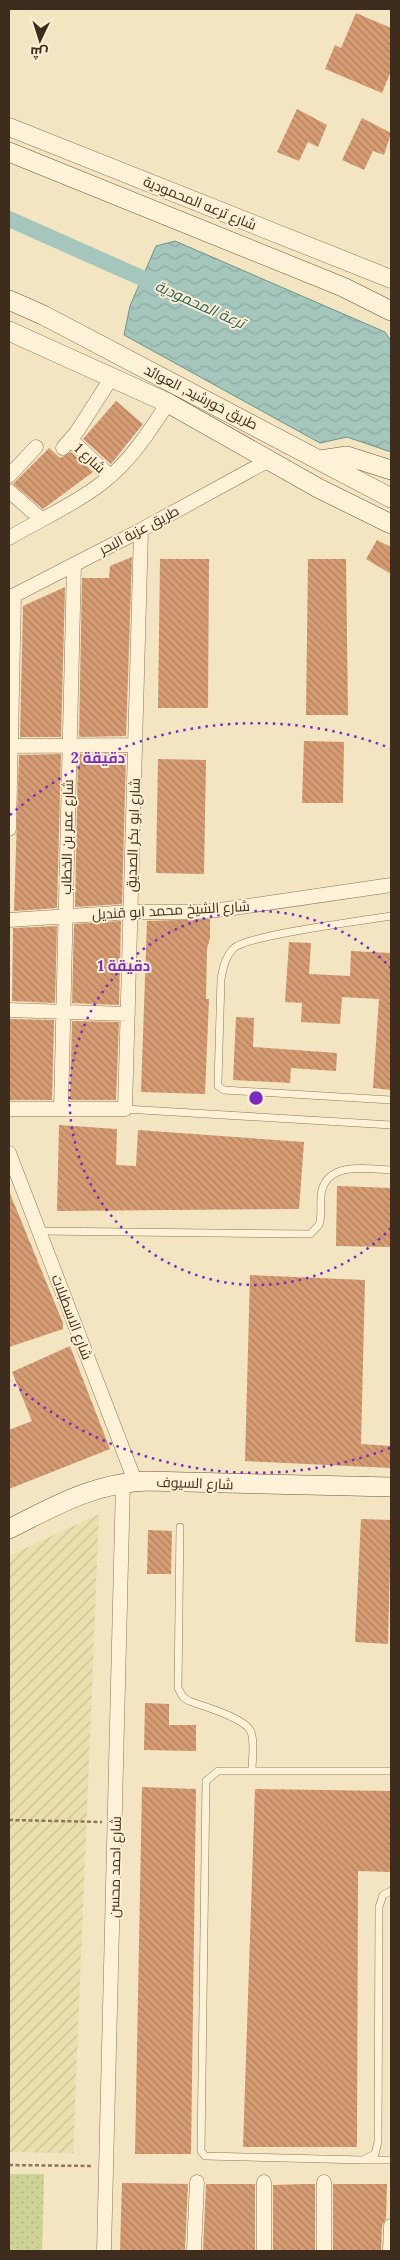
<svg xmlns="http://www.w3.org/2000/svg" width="400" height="2260" viewBox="0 0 400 2260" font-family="Lora,Cairo,serif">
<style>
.farmland{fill:url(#farmland-furrows)}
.grass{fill:url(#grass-dots)}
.water{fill:url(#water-waves);stroke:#6a958a}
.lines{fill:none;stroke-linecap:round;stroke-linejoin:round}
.canal{stroke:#a5c6bc;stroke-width:16}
.building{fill:url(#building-back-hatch)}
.service-casing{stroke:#907556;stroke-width:8}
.minor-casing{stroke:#907556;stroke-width:15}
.tertiary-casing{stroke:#907556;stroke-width:19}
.secondary-casing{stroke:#72553a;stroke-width:20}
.path{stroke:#907556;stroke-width:2.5;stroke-dasharray:4 2.5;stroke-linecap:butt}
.service{stroke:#fdf1d7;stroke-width:7}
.minor{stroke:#fdf1d7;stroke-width:14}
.tertiary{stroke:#fdf1d7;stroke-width:18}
.secondary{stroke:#fdf1d7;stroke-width:19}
.ring{fill:none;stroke:#7b2cbf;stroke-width:2.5;stroke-dasharray:2.5 5}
.labels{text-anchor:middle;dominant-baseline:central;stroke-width:4;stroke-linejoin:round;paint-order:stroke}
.street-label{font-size:14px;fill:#3e2c1c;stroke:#faeed3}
.water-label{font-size:15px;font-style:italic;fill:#2a605c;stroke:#faeed3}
.centre{fill:#7b2cbf;stroke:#faeed3;stroke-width:2.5}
.ring-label{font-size:15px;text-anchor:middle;font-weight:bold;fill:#7b2cbf;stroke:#faeed3;stroke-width:4;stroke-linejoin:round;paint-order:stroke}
</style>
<defs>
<pattern id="farmland-furrows" width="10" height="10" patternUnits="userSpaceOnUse" patternTransform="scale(1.25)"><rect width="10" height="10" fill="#eae0ae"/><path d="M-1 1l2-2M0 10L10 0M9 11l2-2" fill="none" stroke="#cac095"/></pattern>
<pattern id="grass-dots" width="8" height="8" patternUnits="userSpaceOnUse" patternTransform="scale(1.25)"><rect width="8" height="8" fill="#ccd394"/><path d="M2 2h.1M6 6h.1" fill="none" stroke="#b0b57f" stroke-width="1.8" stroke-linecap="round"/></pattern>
<pattern id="water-waves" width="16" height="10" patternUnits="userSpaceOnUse" patternTransform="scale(1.25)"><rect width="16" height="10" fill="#a5c6bc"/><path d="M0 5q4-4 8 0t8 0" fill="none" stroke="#8faaa1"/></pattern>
<pattern id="building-back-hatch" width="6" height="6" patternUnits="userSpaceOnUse" patternTransform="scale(1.25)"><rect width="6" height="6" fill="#d69c73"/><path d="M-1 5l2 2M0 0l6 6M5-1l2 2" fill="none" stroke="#af7f5e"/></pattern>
</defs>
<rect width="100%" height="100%" fill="#f3e4c2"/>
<!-- farmland -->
<path class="farmland" d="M99 1514 73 2153 9 2152V1556Z"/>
<!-- grass -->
<path class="grass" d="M9 2174H44L42 2251H9Z"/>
<!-- water -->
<path class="water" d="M175 241 385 332 391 341V452L347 437 320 443 124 335 130 306 156 246Z"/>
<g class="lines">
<!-- canal -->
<path class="canal" d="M9 219 162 287"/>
</g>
<!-- building -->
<path class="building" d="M356 13 391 28V71L382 93 325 69 335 45 341 48Z
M297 109 327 125 318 147 308 142 299 161 277 152Z
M362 118 391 133 384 155 373 151 364 170 342 160Z
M116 401 143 424 111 464 83 439Z
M49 448 60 458 71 452 93 472 43 509 13 484Z
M377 540 391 547V574L366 559Z
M132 557 126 736 79 737 82 578H109L110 566Z
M160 559H209L208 708H158Z
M308 559H346L348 715H306Z
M65 587 61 737H20L23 606Z
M304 741 344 742 343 803H302Z
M61 754 57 908 14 911 19 755Z
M78 754H126L122 904 75 907Z
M158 759 206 760 204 874 156 873Z
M210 919V938L207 949 206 999H209L205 1094 141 1092 147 921Z
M121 921 119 1005 72 1003 74 924Z
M57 926 55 1003 12 1001 13 928Z
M289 942 311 943 309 974 350 976 351 951 391 953V1090L373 1088 379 999 342 997 340 1024 301 1022 302 1003 285 1002Z
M236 1017 254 1018 253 1047 337 1053 336 1071 291 1068 290 1083 233 1080Z
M9 1019 54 1020 52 1100H9Z
M72 1021 119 1022 116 1100H70Z
M59 1125 117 1129 116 1165 136 1166 138 1130 304 1142 299 1209 57 1211Z
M337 1186 391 1188V1247L336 1246Z
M9 1191 63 1323V1329L9 1347Z
M250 1275 365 1280 361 1444 391 1446V1468L245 1461Z
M70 1346 110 1449 9 1489V1430L32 1421 12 1372Z
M361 1519 391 1520 388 1644 355 1642Z
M148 1530 172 1531 171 1574H147Z
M145 1703 169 1704V1725H196V1751L144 1750Z
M142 1787 196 1789 191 2154H135Z
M255 1789 391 1791V1872L358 1871 357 2147H243Z
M122 2183 188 2184 185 2251H120Z
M206 2184H255V2251H203Z
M305 2184H315V2251H273V2185Z
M333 2184H387L386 2219 382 2226 381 2251H333Z"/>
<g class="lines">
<defs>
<path id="service" d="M391 916C366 920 248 935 234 948 225 957 223 968 221 979L218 1082V1086L224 1090 391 1100
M125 1109 391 1125
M39 1231 310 1234 319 1225C323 1214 319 1201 322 1190 330 1161 369 1169 391 1170
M180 1527 178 1688 183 1697 189 1701C203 1706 246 1718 251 1732 255 1743 252 1759 252 1771
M391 1771H218L206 1781 201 2151 205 2156 363 2160 375 2154 378 2142 379 1907 383 1895 391 1891
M368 2160H391"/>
<path id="minor" d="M71 440 110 476
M63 448 76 433 112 377
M9 476 36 447
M9 491 41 519
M9 538C39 520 74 505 102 483 130 462 149 432 168 403
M9 598 141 530 269 460
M9 746 135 745
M9 829 14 595
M9 920 131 912H196L227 909 391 885
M9 1010 128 1014
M9 1109H125L141 530
M61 1109 74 565
M9 1153 135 1481
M264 2182V2251
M104 2251 123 1482
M194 2251 197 2182
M324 2251V2182
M390 2251 391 2226"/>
<path id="tertiary" d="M9 127 391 279"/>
<path id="secondary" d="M9 152 343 287 391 311
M9 300 43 315 391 498
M9 331 168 403 318 488 391 524
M320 460 347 456 391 470
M9 1529C55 1506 94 1483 147 1481L391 1487"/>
</defs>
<!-- service casing -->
<use href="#service" class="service-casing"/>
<!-- minor casing -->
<use href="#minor" class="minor-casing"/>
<!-- tertiary casing -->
<use href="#tertiary" class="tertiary-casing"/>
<!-- secondary casing -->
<use href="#secondary" class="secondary-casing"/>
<!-- path -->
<path class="path" d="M9 1820 102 1822
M9 2165 92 2166"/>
<!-- service -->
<use href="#service" class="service"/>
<!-- minor -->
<use href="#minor" class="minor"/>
<!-- tertiary -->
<use href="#tertiary" class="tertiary"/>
<!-- secondary -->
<use href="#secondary" class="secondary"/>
</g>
<!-- distance rings -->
<g class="ring">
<path d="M391 1228A187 187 0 1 1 391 968"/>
<path d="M390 1448A375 375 0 0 1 10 1381M10 815A375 375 0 0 1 390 748"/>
</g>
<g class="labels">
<!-- street labels -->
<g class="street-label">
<text transform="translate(200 203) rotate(22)">شارع ترعه المحمودية</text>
<text transform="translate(201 397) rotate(27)">طريق خورشيد, العوائد</text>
<text transform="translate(90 458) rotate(43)">شارع 1</text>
<text transform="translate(139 530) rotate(-28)">طريق عزبة البحر</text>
<text transform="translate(133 835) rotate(-88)">شارع ابو بكر الصديق</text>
<text transform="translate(67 837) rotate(-89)">شارع عمر بن الخطاب</text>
<text transform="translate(171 910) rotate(-3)">شارع الشيخ محمد ابو قنديل</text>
<text transform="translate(72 1317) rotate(69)">شارع الاسطبلات</text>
<text transform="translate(195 1483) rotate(2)">شارع السيوف</text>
<text transform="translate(115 1867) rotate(-89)">شارع احمد محسن</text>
</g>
<!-- water labels -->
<g class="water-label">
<text transform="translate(200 304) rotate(24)">ترعة المحمودية</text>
</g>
</g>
<circle cx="256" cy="1098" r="8" class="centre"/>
<g class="ring-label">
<text x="98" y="763">2 دقيقة</text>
<text x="124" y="971">1 دقيقة</text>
</g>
<!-- border -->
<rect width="400" height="2260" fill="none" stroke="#3e2c1c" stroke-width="20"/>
<!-- north arrow -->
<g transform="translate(40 40) rotate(184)" stroke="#faeed3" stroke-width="4" paint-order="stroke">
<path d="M0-4L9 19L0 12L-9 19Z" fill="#3e2c1c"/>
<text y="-8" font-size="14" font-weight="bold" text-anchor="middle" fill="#3e2c1c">ش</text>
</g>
</svg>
